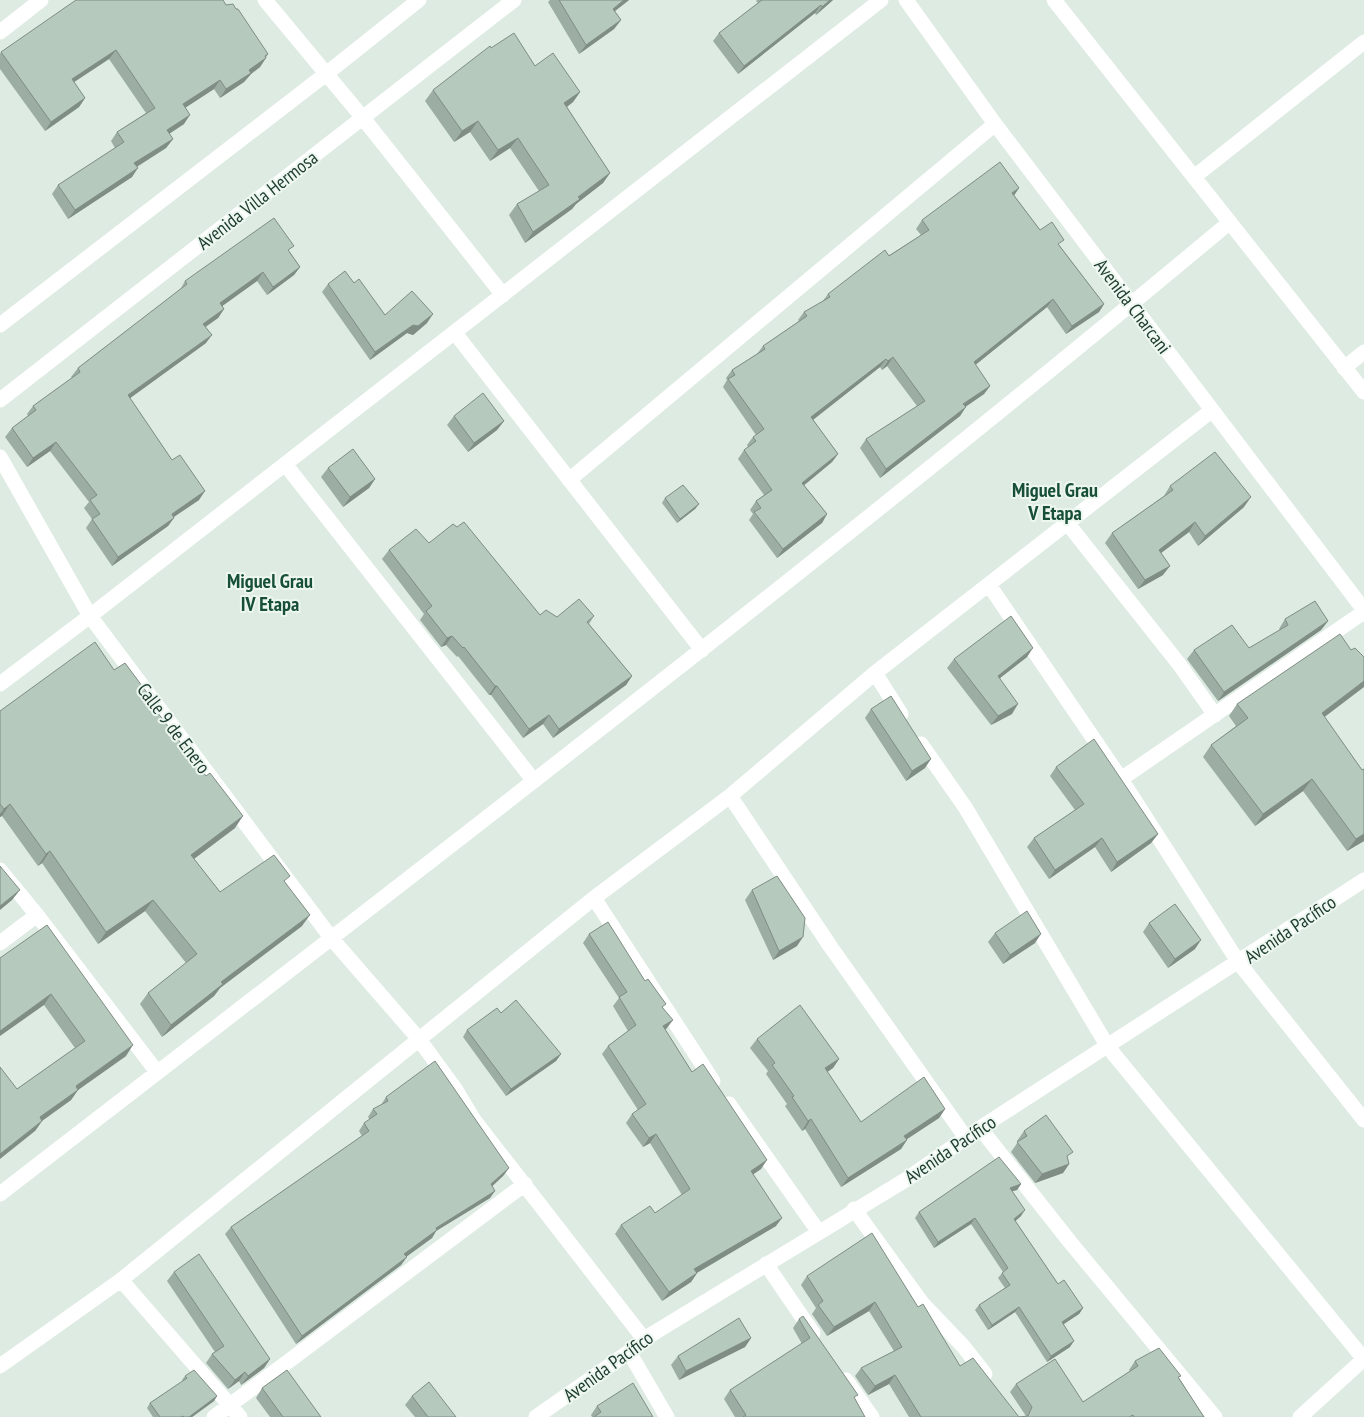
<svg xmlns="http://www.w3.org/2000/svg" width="1364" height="1417" viewBox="0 0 1364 1417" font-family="'PT Sans Narrow',sans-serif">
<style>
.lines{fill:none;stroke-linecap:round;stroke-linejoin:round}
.minor{stroke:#fff;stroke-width:15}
.wall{fill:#9cada3}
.shaded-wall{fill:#7f8d84}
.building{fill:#b5c9bd;stroke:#7f8d84}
.labels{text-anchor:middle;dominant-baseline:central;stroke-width:4;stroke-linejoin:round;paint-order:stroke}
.street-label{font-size:19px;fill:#1d3c2e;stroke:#edf7f0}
.neighbourhood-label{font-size:20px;font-weight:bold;fill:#174f38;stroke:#edf7f0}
</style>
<rect width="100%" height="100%" fill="#ddebe2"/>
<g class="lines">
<!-- minor -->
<path class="minor" d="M265 0 363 118 503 295
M906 0 995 124 1364 610
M1054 0 1364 392
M0 32 41 0
M1194 177 1364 42
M0 325 326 74 419 0
M455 333 702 650
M1344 368 1364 352
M0 400 514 0
M0 457 90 616 332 939 418 1038 456 1090 474 1120 644 1339
M285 464 534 781
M569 480 995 124
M1068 524 1179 664 1215 715
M989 585 1121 779 1239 963 1364 1120
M875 673 901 714
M0 684 90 616 881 0
M921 744 965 807 1108 1047 1364 1359
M1121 779 1364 612
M730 796 830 946 966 1138
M0 870 37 915 157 1072
M594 898 713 1081
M0 943 37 915
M729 1104 818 1231
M980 1128 1070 1242 1215 1417
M0 1194C413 875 829 557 1230 222
M854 1209 922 1303 963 1346 985 1374
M766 1264 813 1333
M121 1280 240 1417
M629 1352 667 1417
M0 1366 121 1280 594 898 730 796 875 673 1211 411
M846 1380 872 1417
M214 1417 525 1184
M536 1417 629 1352 644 1339 907 1179 980 1128 1364 880
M1300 1417 1364 1359"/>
</g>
<!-- wall -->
<path class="wall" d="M550 0H629L615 11 621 20 614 29 579 54 548 2Z
M757 0H833L816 15 815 13 738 74 713 41 719 33 758 3 756 1Z
M226 5 268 54 260 67 251 74 244 82 220 98 214 89 185 108 184 124 169 134 173 139 166 148 137 167 132 177 68 219 52 194 58 185 115 148 111 141 117 132 146 113 109 59 74 82 85 98 79 107 45 131 0 69V54L1 52Z
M491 48 535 66 580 92 573 102 567 107 610 173 603 183 576 204 572 209 525 243 509 215 517 204 539 191 510 148 490 161 470 132 454 142 425 101 433 90Z
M1019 188 1014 195 1040 230 1060 246 1104 304 1099 312 1066 334 1047 307 975 365 990 386 984 394 965 407 960 416 880 478 860 448 866 439 917 406 887 366 882 370 880 367 813 420 838 454 832 462 804 485 827 514 822 523 777 558 749 520 753 514 750 510 756 501 764 495 738 459 744 450 748 447 747 445 753 437 756 435 723 387 727 380 726 378 732 370 757 354 763 346 799 321 798 320 804 312 822 302 828 294 921 235 916 229 922 220Z
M290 252 300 267 294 275 267 295 257 281 222 306 224 309 218 318 206 327V343L130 398 199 500 174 517 168 526 112 566 86 528 92 519 84 508 89 502 50 451 27 467 5 437 12 428 28 416 27 414 33 406 72 378 71 377 78 368 180 290 185 281Z
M354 283 385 315 427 323 413 335 407 333 370 360 322 292 328 284Z
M454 416 504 421 497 430 468 452 447 425Z
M328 468 375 479 369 488 343 507 321 477Z
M1170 486 1244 507 1198 546 1189 532 1161 553 1163 575 1138 589 1105 543 1112 533 1164 496Z
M665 498 699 504 695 509 677 523 662 503Z
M429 543 540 615 557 617 594 616 589 624 632 676 626 685 553 738 543 724 523 738 491 695H489L458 656 457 657 446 645 441 647 420 620 424 614 382 559 389 550Z
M1285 619 1328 621 1321 630 1218 701 1187 659 1194 650 1249 648 1280 630 1279 629Z
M1027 657 1000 678 1012 714 991 725 947 668 954 659Z
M114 670 154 702 152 705 235 828 194 859 220 892 286 883 302 926 220 988 214 996 162 1037 140 1004 148 993 186 963 145 911 98 944 42 863 38 866 2 816 0 817V711Z
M1237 704 1324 717 1362 770 1364 769V841L1347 851 1303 791 1255 826 1203 757 1211 745 1236 726 1229 716Z
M871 709 925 768 906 781 865 718Z
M1056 767 1158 834 1151 843 1111 872 1095 847 1049 879 1027 847 1034 838 1075 810 1050 776Z
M752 890 797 946 773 960 745 900Z
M1149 923 1195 949 1168 968 1143 932Z
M47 925 126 1056 78 1090 71 1100 42 1121 35 1131 17 1089 75 1048 44 1005Z
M995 933 1035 943 1003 964 988 942Z
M589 934 663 1008 667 1028 665 1030 692 1072 761 1169 753 1174 776 1226 697 1273 691 1282 662 1301 615 1234 621 1225 655 1213 682 1195 650 1143 643 1147 626 1123 632 1114 638 1110 602 1054 608 1046 628 1031 613 1006 619 998 583 943Z
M501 1013 561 1054 556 1061 506 1096 463 1037 467 1030Z
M757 1039 839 1059 833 1068 827 1072 861 1122 945 1109 939 1118 907 1139 901 1149 841 1187 805 1129 802 1131 785 1106 787 1104 766 1074 768 1071 750 1048Z
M386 1097 509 1168 503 1176 492 1186 490 1198 436 1231 432 1238 406 1257 401 1265 296 1344 225 1234 231 1227 362 1136 359 1131 364 1123 370 1120 368 1117 373 1109 381 1105Z
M1024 1131 1069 1164 1063 1173 1035 1183 1011 1152 1018 1142 1017 1141Z
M1021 1184 1017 1190 1012 1191 1021 1216 1015 1221 1058 1284 1083 1308 1079 1314 1063 1324 1070 1347 1047 1362 1015 1312 988 1330 975 1310 979 1305 1005 1288 998 1278 1003 1272 971 1224 934 1248 915 1218 919 1212Z
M174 1272 270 1359 264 1368 241 1385 239 1381 228 1389 206 1363 212 1354 215 1352 167 1281Z
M807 1276 918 1307 960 1366 1019 1417 1026 1416 1010 1392 1016 1384 1083 1402 1130 1371 1129 1370 1135 1361 1179 1378 1204 1417H909L889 1384 868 1395 855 1376 861 1368 894 1351 869 1311 827 1336 812 1314 816 1308 801 1285Z
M799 1319 855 1399 865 1417H735L724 1399 730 1390 802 1344 793 1328Z
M751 1338 745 1347 679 1380 671 1365 678 1356Z
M185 1376 217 1396 214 1401 192 1417H153L147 1408 150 1403 183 1381 182 1380Z
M262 1388 321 1417H270L256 1398Z
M412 1396 456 1417H415L405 1405Z
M597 1406 653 1417H592L591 1415Z"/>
<!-- shaded-wall -->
<path class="shaded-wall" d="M624 0H629L606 18 613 9Z
M830 0H833L816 15 822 7Z
M821 5 815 13 738 74 744 66Z
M621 20 614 29 579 54 586 45Z
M116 50 109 59 65 88 72 79Z
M268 54 263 60 266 58 260 67 251 74 244 82 220 98 226 89Z
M220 80 214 89 177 113 183 104Z
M580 92 573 102 557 114 564 103Z
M85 98 79 107 45 131 51 122Z
M190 115 184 124 161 139 167 130Z
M478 121 470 132 454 142 462 131Z
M518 138 510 148 490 161 498 150Z
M173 139 166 148 128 172 134 163Z
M138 168 132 177 68 219 75 210Z
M610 173 603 183 576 204 572 209 525 243 533 232Z
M1019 188 1013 197 1012 193Z
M300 267 294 275 267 295 273 287Z
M263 272 257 281 214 312 220 303Z
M1053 299 1047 307 968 371 974 362Z
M1104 304 1099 312 1066 334 1072 326Z
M224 309 218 318 197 332 203 324Z
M433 314 427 323 413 335 407 333 370 360 375 352 413 325Z
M212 335 206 343 122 404 128 395Z
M893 357 887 366 882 370 888 361Z
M886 359 880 367 805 426 811 417Z
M990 386 984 394 958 412 963 404Z
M966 407 960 416 880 478 886 469Z
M504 421 497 430 468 452 474 443Z
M56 442 50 451 27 467 33 458Z
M838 454 832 462 796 492 802 483Z
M375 479 369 488 343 507 350 497Z
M205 491 199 500 166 522 172 514Z
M1251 497 1244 507 1198 546 1205 536Z
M699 504 695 509 677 523 680 519Z
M827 514 822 523 777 558 783 549Z
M174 518 168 526 112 566 118 557Z
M1195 522 1189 532 1153 559 1159 550Z
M1170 566 1163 575 1138 589 1145 580Z
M1328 621 1321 630 1218 701 1224 692Z
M452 636 446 645 441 647 447 638Z
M1033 648 1027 657 991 685 998 676Z
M632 676 626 685 553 738 559 729Z
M1364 681V687L1314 725 1322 713Z
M495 686H497L491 695H489Z
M1018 704 1012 714 991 725 998 716Z
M549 715 543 724 523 738 529 729Z
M931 759 925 768 906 781 912 771Z
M1312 779 1303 791 1255 826 1263 814Z
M10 804 2 816 0 817V814L4 809Z
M243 816 235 828 183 867 191 855Z
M1158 834 1151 843 1111 872 1117 862Z
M1364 834V841L1347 851 1356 839Z
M1102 838 1095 847 1049 879 1055 870Z
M50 851 42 863 38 866 46 854Z
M20 890 12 900 0 910V906Z
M153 900 145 911 98 944 106 932Z
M310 915 302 926 220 988 214 996 162 1037 171 1025 221 982Z
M1041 934 1035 943 1003 964 1010 955Z
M803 937 797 946 773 960 779 951Z
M1201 940 1195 949 1168 968 1175 959Z
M51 994 44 1005 0 1036V1031Z
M673 1020 667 1028 657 1035 663 1026Z
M133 1045 126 1056 68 1097 76 1086Z
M561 1054 556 1061 506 1096 511 1089Z
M839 1059 833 1068 819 1078 825 1068Z
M78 1090 71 1100 32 1128 40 1117Z
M945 1109 939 1118 898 1145 904 1136Z
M811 1119 805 1129 802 1131 808 1121Z
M42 1121 35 1131 0 1159V1154Z
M656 1134 650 1143 643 1147 649 1138Z
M907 1140 901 1149 841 1187 848 1178Z
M767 1160 761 1169 745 1180 751 1171Z
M1069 1164 1063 1173 1035 1183 1042 1174Z
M509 1168 503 1176 486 1192 491 1184Z
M1021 1184 1017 1190 1006 1193 1010 1188Z
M495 1191 490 1198 436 1231 432 1238 399 1262 404 1254 436 1228Z
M1025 1210 1021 1216 1011 1225 1014 1219Z
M782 1218 776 1226 688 1278 694 1269Z
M975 1218 971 1224 934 1248 938 1242Z
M407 1257 401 1265 296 1344 302 1336Z
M697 1273 691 1282 662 1301 669 1292Z
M875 1302 869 1311 827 1336 834 1327Z
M1019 1307 1015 1312 988 1330 992 1325Z
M1083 1308 1079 1314 1058 1328 1062 1322Z
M751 1338 745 1347 679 1380 686 1371Z
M1074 1341 1070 1347 1047 1362 1051 1356Z
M270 1359 264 1368 241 1385 248 1376Z
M245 1372 239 1381 228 1389 235 1380Z
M895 1375 889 1384 868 1395 875 1386Z
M217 1396 214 1401 192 1417H189Z"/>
<!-- building -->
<path class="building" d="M76 0H223L226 5 233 4 236 9H238L268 54 265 56 266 58 249 70 251 73 226 89 220 80 183 104 190 115 167 130 173 139 134 163 138 168 75 210 58 185 124 142 117 132 155 108 116 50 72 79 85 98 51 122 1 52Z
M559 0H624L613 9 621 20 586 45Z
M762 0H830L822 7 821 5 744 66 719 33Z
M514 33 535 66 553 53 580 92 564 103 610 173 578 197 580 199 533 232 517 204 549 185 518 138 498 150 478 121 462 131 433 90 490 46 491 48Z
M1000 162 1019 188 1012 193 1040 230 1052 222 1064 240 1058 244 1104 304 1072 326 1053 299 974 362 990 386 963 404 966 407 886 469 866 439 925 401 893 357 888 361 886 359 811 417 838 454 802 483 827 514 783 549 754 512 761 508 756 501 772 490 744 450 756 441 753 437 764 429 728 379 735 375 732 370 765 349 763 346 807 316 804 312 830 297 828 294 885 250 889 256 929 230 922 220Z
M274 218 294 246 288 250 300 267 273 287 263 272 220 303 224 309 203 324 212 335 128 395 172 460 180 455 205 491 172 514 174 518 118 557 92 519 100 514 90 500 97 495 56 442 33 458 12 428 36 410 33 406 80 372 78 368 187 284 185 281Z
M345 271 354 283 359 279 385 315 412 291 433 314 418 326 413 325 375 352 328 284Z
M483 393 504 421 474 443 454 416Z
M353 449 375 479 350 497 328 468Z
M1215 452 1251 497 1205 536 1195 522 1159 550 1170 566 1145 580 1112 533 1173 490 1170 486Z
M683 485 699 504 680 519 665 498Z
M464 522 540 615 546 610 557 617 579 599 594 616 587 622 632 676 559 729 549 715 529 729 497 686H495L464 647 463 648 452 636 447 638 426 611 432 606 389 550 416 529 429 543 453 524 457 527Z
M1315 601 1328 621 1224 692 1194 650 1232 625 1249 648 1288 625 1285 619Z
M1011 616 1033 648 998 676 1018 704 998 716 954 659Z
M1340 634 1351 650 1355 648 1364 657V681L1322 713 1362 770 1364 769V834L1356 839 1312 779 1263 814 1211 745 1248 718 1237 704Z
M95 642 114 670 125 663 154 702 151 704 206 776 210 773 243 816 191 855 220 892 274 855 290 876 284 881 310 915 221 982 223 984 171 1025 148 993 197 954 153 900 106 932 50 851 46 854 10 804 4 809 0 804V711Z
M891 696 931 759 912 771 871 709Z
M1094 739 1158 834 1117 862 1102 838 1055 870 1034 838 1084 804 1056 767Z
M0 866 20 890 0 906Z
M777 876 805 918 803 937 779 951 752 890Z
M1175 904 1201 940 1175 959 1149 923Z
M1027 911 1041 934 1010 955 995 933Z
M608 922 645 981 648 979 666 1004 662 1007 673 1020 663 1026 692 1072 703 1064 767 1160 751 1171 782 1218 694 1269 697 1273 669 1292 621 1225 650 1206 655 1213 690 1189 656 1134 649 1138 632 1114 646 1104 608 1046 636 1025 619 997 627 992 589 934Z
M47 925 133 1045 76 1086 78 1090 40 1117 42 1121 0 1154V1067L17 1089 85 1041 51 994 0 1031V958Z
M516 1000 561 1054 511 1089 467 1030 497 1008 501 1013Z
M800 1005 839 1059 825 1068 861 1122 924 1077 945 1109 904 1136 907 1140 848 1178 811 1119 808 1121 792 1097 794 1096 772 1065 775 1063 757 1039Z
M435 1061 509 1168 491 1184 495 1191 436 1228 437 1230 404 1254 407 1257 302 1336 231 1227 369 1131 364 1123 377 1114 373 1109 388 1101 386 1097Z
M1046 1115 1073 1152 1067 1156 1069 1164 1042 1174 1017 1142 1027 1136 1024 1131Z
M999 1157 1021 1184 1010 1188 1025 1210 1014 1219 1058 1284 1064 1280 1083 1308 1062 1322 1074 1341 1051 1356 1019 1307 992 1325 979 1305 1010 1285 1002 1273 1008 1268 975 1218 938 1242 919 1212Z
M872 1233 918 1307 923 1304 960 1366 973 1358 1019 1417 1028 1416 1032 1407 1016 1384 1055 1359 1083 1402 1138 1366 1135 1361 1159 1348 1181 1376 1178 1377 1204 1417H1134L1133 1415 1129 1417H921L895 1375 875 1386 861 1368 902 1347 875 1302 834 1327 818 1305 823 1301 807 1276Z
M199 1254 270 1359 248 1376 245 1372 235 1380 212 1354 224 1346 174 1272Z
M803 1316 858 1395 854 1397 865 1417H743L746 1415 730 1390 810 1338 799 1319Z
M739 1318 751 1338 686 1371 678 1356Z
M194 1370 217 1396 189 1417H184L183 1416 181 1417H160L150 1403 187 1378 185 1376Z
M287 1370 321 1417H283L262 1388Z
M429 1382 456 1417H428L412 1396Z
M633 1383 653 1417H594L601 1412 597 1406Z"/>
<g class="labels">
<!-- street labels -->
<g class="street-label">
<text transform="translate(257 200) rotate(-38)">Avenida Villa Hermosa</text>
<text transform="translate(1133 306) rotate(53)">Avenida Charcani</text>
<text transform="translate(174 728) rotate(53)">Calle 9 de Enero</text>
<text transform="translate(1290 929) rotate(-34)">Avenida Pacífico</text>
<text transform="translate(950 1149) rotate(-34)">Avenida Pacífico</text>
<text transform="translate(608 1366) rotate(-36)">Avenida Pacífico</text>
</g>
<!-- neighbourhood labels -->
<g class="neighbourhood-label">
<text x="1055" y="490">Miguel Grau<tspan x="1055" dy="23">V Etapa</tspan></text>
<text x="270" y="581">Miguel Grau<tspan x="270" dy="23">IV Etapa</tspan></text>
</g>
</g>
</svg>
